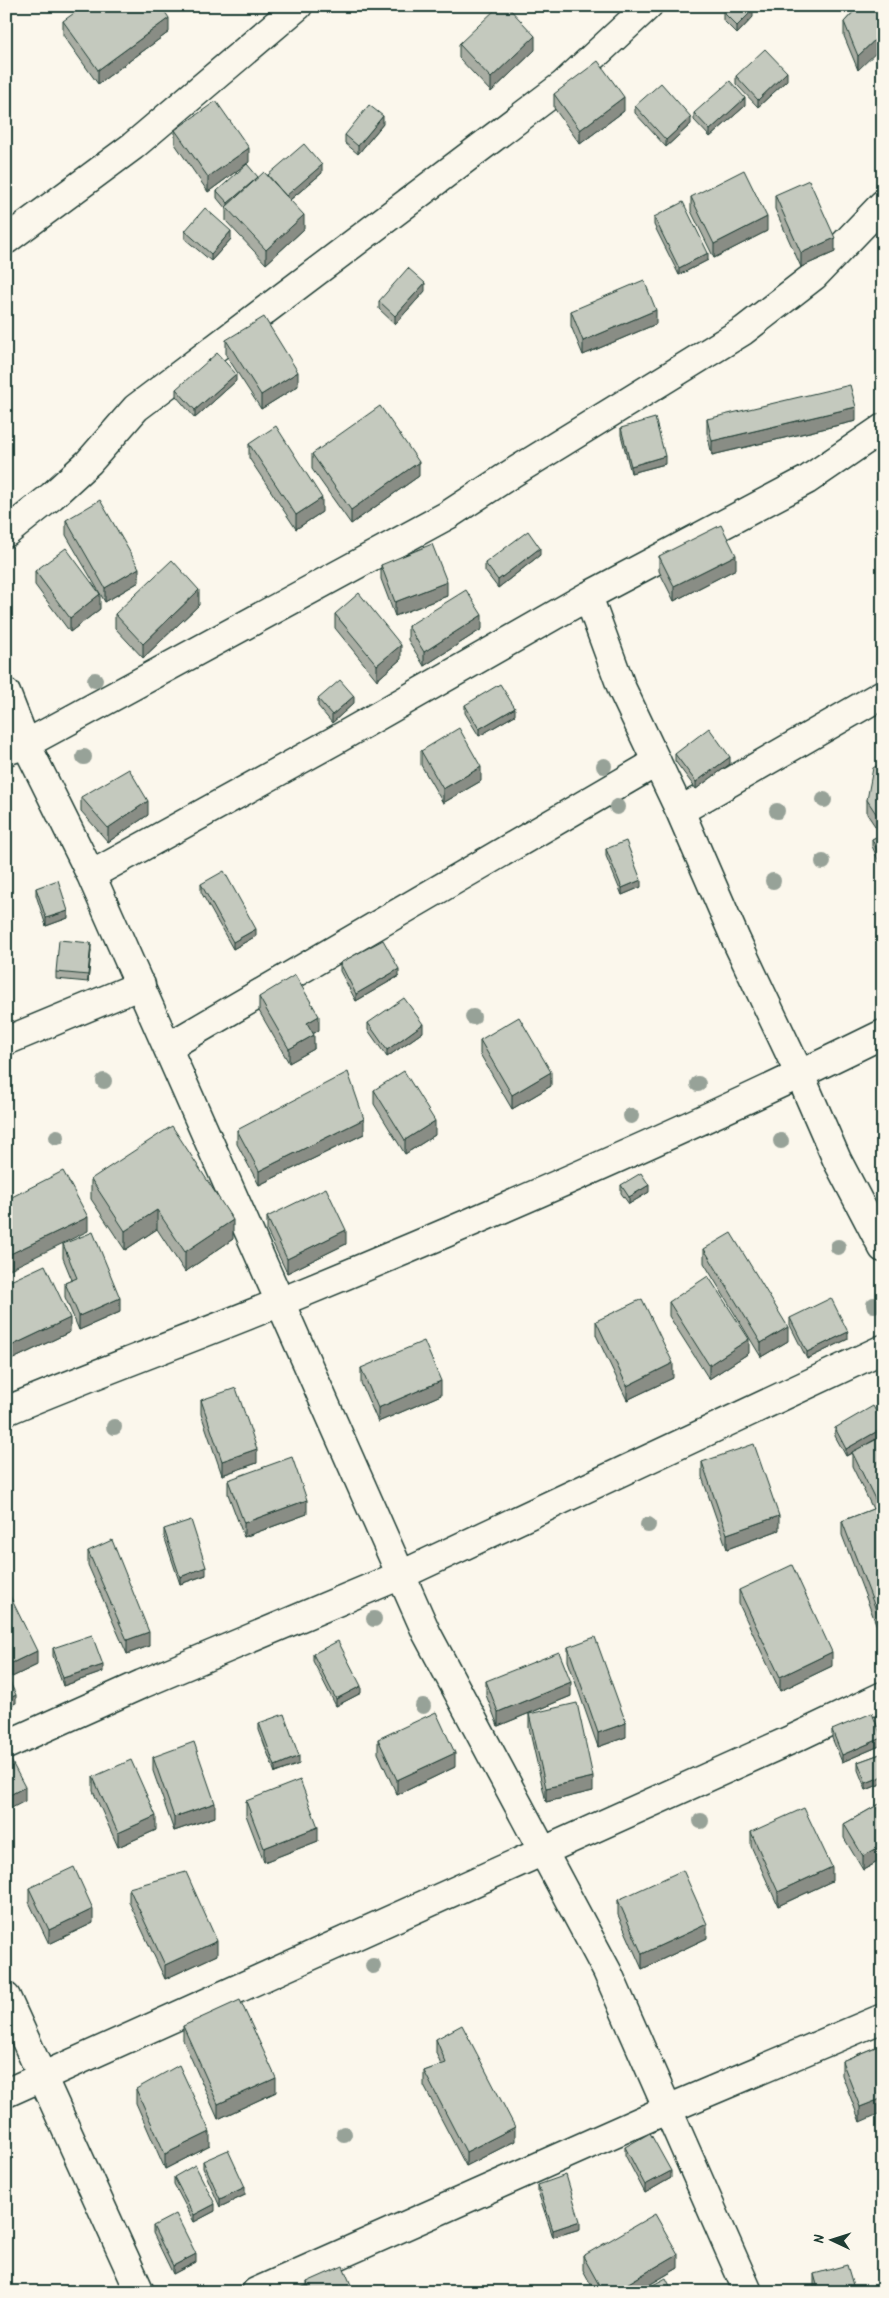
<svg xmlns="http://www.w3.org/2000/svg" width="889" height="2298" viewBox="0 0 889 2298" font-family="Kalam,sans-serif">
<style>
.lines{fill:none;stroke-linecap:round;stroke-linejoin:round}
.minor-casing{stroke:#1f3d34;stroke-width:31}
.minor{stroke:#fbf7ec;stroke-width:28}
.tree{fill:#97a298}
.wall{fill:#a9ada3;stroke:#1f3d34}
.shaded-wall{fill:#898d85;stroke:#1f3d34}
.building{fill:#c4c9be;stroke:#1f3d34}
</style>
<rect width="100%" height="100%" fill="#fbf7ec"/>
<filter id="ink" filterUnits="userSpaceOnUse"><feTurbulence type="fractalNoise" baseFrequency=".02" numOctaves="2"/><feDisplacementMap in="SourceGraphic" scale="10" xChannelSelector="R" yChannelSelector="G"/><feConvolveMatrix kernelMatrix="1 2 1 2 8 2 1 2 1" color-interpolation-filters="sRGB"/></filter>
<g filter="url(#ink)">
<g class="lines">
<defs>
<path id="minor" d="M6 240 133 146 298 6
M6 533 52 496 89 462 136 408 563 85 648 6
M588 596 622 689 680 811 736 940 800 1075 837 1160 883 1248
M6 693 26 744 91 875 427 1634 607 1971 748 2292
M6 751 26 744 448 515 514 472 743 331 814 276 883 204
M680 811 883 694
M91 875 334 741 588 596 807 480 883 428
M6 1041 141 985
M168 1047 657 762
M6 1411C98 1372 191 1339 283 1301 485 1218 686 1131 883 1034
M6 1745 142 1684 401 1575 883 1349
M6 1997 140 2292
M6 2093 797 1737 883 1696
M256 2292 668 2109 883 2018"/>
</defs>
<!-- minor casing -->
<use href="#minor" class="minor-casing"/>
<!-- minor -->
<use href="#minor" class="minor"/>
</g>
<!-- trees -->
<g class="tree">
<circle cx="95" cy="680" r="8"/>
<circle cx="84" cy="757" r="8"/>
<circle cx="604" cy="766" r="8"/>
<circle cx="824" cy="800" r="8"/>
<circle cx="617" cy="807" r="8"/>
<circle cx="777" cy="811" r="8"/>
<circle cx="823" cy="862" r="8"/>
<circle cx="773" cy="881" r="8"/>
<circle cx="473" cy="1017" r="8"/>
<circle cx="104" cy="1081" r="8"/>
<circle cx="698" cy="1084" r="8"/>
<circle cx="631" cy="1116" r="8"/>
<circle cx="57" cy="1137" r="8"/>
<circle cx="781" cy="1141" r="8"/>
<circle cx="838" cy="1247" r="8"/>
<circle cx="874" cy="1305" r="8"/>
<circle cx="114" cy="1427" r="8"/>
<circle cx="648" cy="1525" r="8"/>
<circle cx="374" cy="1619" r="8"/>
<circle cx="423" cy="1706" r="8"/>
<circle cx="701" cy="1821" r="8"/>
<circle cx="373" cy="1966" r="8"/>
<circle cx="344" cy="2134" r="8"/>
</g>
<!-- wall -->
<path class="wall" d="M859 6 858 70 844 36V22Z
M723 12 753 17 737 34 723 20Z
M63 21 169 32 98 84 63 35Z
M459 44 535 50 491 92 459 58Z
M736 76 787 80 758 107 736 84Z
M554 94 624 111 580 144 554 108Z
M635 106 691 124 666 147 635 113Z
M745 106 710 137 694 120V113Z
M383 124 358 154 345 143V135Z
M175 130 249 162 208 192 175 144Z
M322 173 290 200 304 229 266 264 226 221V209L217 198V191L268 175Z
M775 195 835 252 801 267 775 209Z
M691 197 767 231 714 258 691 211Z
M654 217 708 260 679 275 654 225Z
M185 231 231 239 211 261 185 239Z
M425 291 395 324 379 309V301Z
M571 311 656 324 583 355 571 326Z
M226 340 298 386 261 409 226 355Z
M236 381 195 418 176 396V389Z
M707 419 856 421 712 455 707 433Z
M621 428 665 464 631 473 621 435Z
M249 444 322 512 296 529 249 458Z
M312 454 419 476 351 524 312 469Z
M66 520 139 582 105 602 66 535Z
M540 555 498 588 485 571V563Z
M659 556 736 569 674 601 659 571Z
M381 565 447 596 395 616 381 579Z
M35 571 100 609 70 632 35 585Z
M199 605 143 658 115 628V614Z
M335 614 401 659 377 680 335 628Z
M408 626 482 629 424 666 408 640Z
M318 699 354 703 332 723 318 706Z
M465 705 515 715 479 736 465 713Z
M421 751 481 781 443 803 421 765Z
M675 754 730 764 696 789 675 761Z
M883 762 879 832 867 814V800Z
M81 797 148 815 108 842 81 811Z
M883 834V871L872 846V839Z
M606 849 641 887 622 895 606 856Z
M201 884 256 936 233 949 201 892Z
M36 888 68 918 46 926 36 895Z
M91 950 88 982 56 979V972Z
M340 963 399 976 356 1001 340 971Z
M259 997 319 1030 313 1034 314 1049 289 1063 259 1011Z
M368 1023 423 1032 387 1057 368 1030Z
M480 1040 551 1086 512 1109 480 1054Z
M374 1090 435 1135 405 1154 374 1104Z
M237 1130 364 1134 259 1185 237 1144Z
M91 1179 233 1239 185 1272 157 1229 125 1250 91 1199Z
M621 1185 649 1192 629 1204 621 1193Z
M267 1217 346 1244 287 1273 267 1231Z
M63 1244 120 1312 79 1330 65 1297V1283L72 1280 63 1258Z
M704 1249 788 1341 761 1357 704 1263Z
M6 1283 70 1332 11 1360 6 1350Z
M669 1302 749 1353 709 1379 669 1316Z
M790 1318 848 1339 807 1359 790 1325Z
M596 1321 673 1378 627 1400 596 1335Z
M361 1368 441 1395 378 1422 361 1383Z
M201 1400 257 1463 222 1475 201 1414Z
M883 1424V1435L870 1443 883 1436V1642L842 1535V1521L873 1509 852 1466V1453L846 1456 835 1436V1428Z
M702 1462 779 1530 727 1549 702 1477Z
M228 1480 307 1514 244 1537 228 1494Z
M164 1529 206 1575 180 1584 164 1536Z
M88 1551 149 1646 127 1654 88 1565Z
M6 1588 37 1665 12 1677 6 1664Z
M739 1590 832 1666 780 1691 739 1604Z
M568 1647 626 1737 598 1747 568 1661Z
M53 1648 103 1672 63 1686 53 1656Z
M313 1654 361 1693 336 1706 313 1661Z
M486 1681 571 1696 498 1726 486 1695Z
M529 1714 593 1791 546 1802 529 1728Z
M259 1723 299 1764 275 1773 259 1730Z
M832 1730 882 1745 842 1762 832 1738Z
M378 1739 455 1767 397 1795 378 1753Z
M883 1753V1783L866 1790 858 1770V1762Z
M153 1757 215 1817 174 1831 153 1771Z
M93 1777 156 1830 118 1847 93 1791Z
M246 1801 318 1841 264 1862 246 1815Z
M883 1802V1859L863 1870 844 1838V1824Z
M751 1832 832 1881 778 1906 751 1846Z
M29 1888 93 1923 49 1944 29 1902Z
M129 1888 217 1955 165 1979 129 1902Z
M618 1900 707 1938 642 1969 618 1915Z
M183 2026 276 2092 218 2119 183 2040Z
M436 2039 515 2141 466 2166 424 2086V2071L441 2065 436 2053Z
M883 2044 860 2122 842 2075V2061Z
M136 2089 210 2146 165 2169 136 2103Z
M625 2147 671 2178 645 2193 625 2155Z
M203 2161 245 2195 220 2207 203 2168Z
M174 2177 215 2211 194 2222 174 2184Z
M538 2185 580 2229 553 2237 538 2192Z
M153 2226 196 2262 173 2274 153 2233Z
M583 2256 678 2268 637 2292H595L583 2270Z
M814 2274 855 2292H815L814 2288Z
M307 2282 354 2292H307Z"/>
<!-- shaded-wall -->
<path class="shaded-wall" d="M753 10V17L737 34V26Z
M169 18V32L98 84V70Z
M883 32V46L858 70V56Z
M535 36V50L491 92V78Z
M787 72V80L758 107V100Z
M624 97V111L580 144V130Z
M745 98V106L710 137V130Z
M383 116V124L358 154V146Z
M691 117V124L666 147V140Z
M249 148V162L208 192V177Z
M322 165V173L285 204V196Z
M258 177 228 208V203Z
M304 215V229L266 264V250Z
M767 217V231L714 258V244Z
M231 231V239L211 261V254Z
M835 238V252L801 267V253Z
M708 253V260L679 275V268Z
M425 283V291L395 324V316Z
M656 310V324L583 355V341Z
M298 372V386L261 409V395Z
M236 374V381L195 418V410Z
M856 407V421L712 455V441Z
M665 456V464L631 473V466Z
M419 462V476L351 524V510Z
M322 498V512L296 529V515Z
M540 548V555L498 588V580Z
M736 555V569L674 601V586Z
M139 568V582L105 602V588Z
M447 582V596L395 616V602Z
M199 590V605L143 658V644Z
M100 594V609L70 632V618Z
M482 615V629L424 666V652Z
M401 645V659L377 680V665Z
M354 696V703L332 723V715Z
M515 708V715L479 736V729Z
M730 757V764L696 789V782Z
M481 767V781L443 803V789Z
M148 801V815L108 842V828Z
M883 816V830L879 832V818Z
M641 880V887L622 895V888Z
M68 911V918L46 926V918Z
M256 929V936L233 949V942Z
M91 943V950L88 982V975Z
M399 969V976L356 1001V994Z
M319 1016V1030L307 1037V1023Z
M423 1024V1032L387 1057V1050Z
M314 1035V1049L289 1063V1049Z
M551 1072V1086L512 1109V1095Z
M364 1119V1134L259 1185V1171Z
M435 1121V1135L405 1154V1140Z
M649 1185V1192L629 1204V1197Z
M157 1210V1229L125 1250V1231Z
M88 1217V1231L6 1271V1256Z
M233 1220V1239L185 1272V1252Z
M346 1230V1244L287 1273V1259Z
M120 1298V1312L79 1330V1316Z
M70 1318V1332L11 1360V1346Z
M788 1327V1341L761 1357V1343Z
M848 1332V1339L807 1359V1352Z
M749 1339V1353L709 1379V1365Z
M673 1363V1378L627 1400V1386Z
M441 1381V1395L378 1422V1408Z
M883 1428V1435L846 1456V1449Z
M257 1449V1463L222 1475V1461Z
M883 1497V1511L876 1515V1501Z
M307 1500V1514L244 1537V1523Z
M779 1516V1530L727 1549V1534Z
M206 1567V1575L180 1584V1577Z
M149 1632V1646L127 1654V1640Z
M37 1651V1665L12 1677V1663Z
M832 1652V1666L780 1691V1677Z
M103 1665V1672L63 1686V1678Z
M571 1682V1696L498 1726V1712Z
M361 1686V1693L336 1706V1699Z
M16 1695V1703L6 1707V1700Z
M626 1723V1737L598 1747V1733Z
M882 1738V1745L842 1762V1755Z
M455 1753V1767L397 1795V1780Z
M299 1756V1764L275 1773V1766Z
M883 1776V1783L866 1790V1783Z
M593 1777V1791L546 1802V1788Z
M25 1787V1801L6 1811V1797Z
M215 1803V1817L174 1831V1817Z
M156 1816V1830L118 1847V1833Z
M318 1827V1841L264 1862V1848Z
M883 1845V1859L863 1870V1856Z
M832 1867V1881L778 1906V1892Z
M93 1909V1923L49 1944V1930Z
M707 1924V1938L642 1969V1954Z
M217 1941V1955L165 1979V1965Z
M276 2078V2092L218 2119V2104Z
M883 2098V2112L860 2122V2107Z
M515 2127V2141L466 2166V2152Z
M210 2132V2146L165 2169V2154Z
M671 2171V2178L645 2193V2185Z
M245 2187V2195L220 2207V2199Z
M215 2204V2211L194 2222V2215Z
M580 2221V2229L553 2237V2230Z
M196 2254V2262L173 2274V2266Z
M678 2254V2268L637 2292H613Z"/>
<!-- building -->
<path class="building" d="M84 6H161L169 18 98 70 63 21Z
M499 6H507L535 36 491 78 459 44Z
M730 6H750L753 10 737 26 723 12Z
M859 6H883V32L858 56 844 22Z
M765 49 787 72 758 100 736 76Z
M598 61 624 97 580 130 554 94Z
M730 81 745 98 710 130 694 113Z
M661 83 691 117 666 140 635 106Z
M216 101 249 148 208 177 175 130Z
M369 105 383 116 358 146 345 135Z
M304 144 322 165 286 196 268 175Z
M247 164 258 177 228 203 217 191Z
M744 170 767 217 714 244 691 197Z
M264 172 304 215 266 250 226 207Z
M809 180 835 238 801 253 775 195Z
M683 202 708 253 679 268 654 217Z
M205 208 231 231 211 254 185 231Z
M408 268 425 283 395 316 379 301Z
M644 280 656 310 583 341 571 311Z
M264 317 298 372 261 395 226 340Z
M217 353 236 374 195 410 176 389Z
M850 385 856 407 712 441 707 419Z
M380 406 419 462 351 510 312 454Z
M655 418 665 456 631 466 621 428Z
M276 426 322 498 296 515 249 444Z
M100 500 139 568 105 588 66 520Z
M721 525 736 555 674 586 659 556Z
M528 531 540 548 498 580 485 563Z
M432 544 447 582 395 602 381 565Z
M66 548 100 594 70 618 35 571Z
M172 560 199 590 143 644 115 614Z
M466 590 482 615 424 652 408 626Z
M359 593 401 645 377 665 335 614Z
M340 680 354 696 332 715 318 699Z
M500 684 515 708 479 729 465 705Z
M459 728 481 767 443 789 421 751Z
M709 728 730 757 696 782 675 754Z
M883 762V816L879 818 867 800 873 768Z
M129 769 148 801 108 828 81 797Z
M883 834V864L872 839Z
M626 841 641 880 622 888 606 849Z
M224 871 256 929 233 942 201 884Z
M58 880 68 911 46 918 36 888Z
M59 940 91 943 88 975 56 972Z
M383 940 399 969 356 994 340 963Z
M295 975 319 1016 307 1023 314 1035 289 1049 259 997Z
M404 998 423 1024 387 1050 368 1023Z
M519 1017 551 1072 512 1095 480 1040Z
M404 1071 435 1121 405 1140 374 1090Z
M348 1072 364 1119 259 1171 237 1130Z
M172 1126 233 1220 185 1252 157 1210 125 1231 91 1179Z
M63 1171 88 1217 6 1256V1200Z
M641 1173 649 1185 629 1197 621 1185Z
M326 1188 346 1230 287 1259 267 1217Z
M93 1232 120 1298 79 1316 65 1283 77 1278 63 1244Z
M731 1233 788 1327 761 1343 704 1249Z
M45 1265 70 1318 11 1346 6 1336V1283Z
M708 1276 749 1339 709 1365 669 1302Z
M831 1298 848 1332 807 1352 790 1318Z
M642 1299 673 1363 627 1386 596 1321Z
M424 1341 441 1381 378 1408 361 1368Z
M236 1388 257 1449 222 1461 201 1400Z
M873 1406 883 1424V1428L846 1449 835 1428Z
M883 1436V1497L876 1501 852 1452Z
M754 1444 779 1516 727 1534 702 1462Z
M292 1457 307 1500 244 1523 228 1480Z
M883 1505V1628L842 1521Z
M191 1520 206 1567 180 1577 164 1529Z
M112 1540 149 1632 127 1640 88 1551Z
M792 1565 832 1652 780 1677 739 1590Z
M6 1588 37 1651 12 1663 6 1650Z
M92 1635 103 1665 63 1678 53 1648Z
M595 1637 626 1723 598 1733 568 1647Z
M338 1641 361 1686 336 1699 313 1654Z
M559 1652 571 1682 498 1712 486 1681Z
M6 1674 16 1695 6 1700Z
M577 1703 593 1777 546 1788 529 1714Z
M436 1712 455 1753 397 1780 378 1739Z
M872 1713 882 1738 842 1755 832 1730Z
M284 1714 299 1756 275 1766 259 1723Z
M194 1742 215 1803 174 1817 153 1757Z
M6 1751 25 1787 6 1797Z
M883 1753V1776L866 1783 858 1762Z
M131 1760 156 1816 118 1833 93 1777Z
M300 1780 318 1827 264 1848 246 1801Z
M883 1802V1845L863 1856 844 1824Z
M804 1808 832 1867 778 1892 751 1832Z
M74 1867 93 1909 49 1930 29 1888Z
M683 1870 707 1924 642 1954 618 1900Z
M186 1872 217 1941 165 1965 129 1888Z
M240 2000 276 2078 218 2104 183 2026Z
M462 2025 515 2127 466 2152 424 2071 446 2063 436 2039Z
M883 2044V2098L860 2107 842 2061Z
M179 2065 210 2132 165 2154 136 2089Z
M650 2133 671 2171 645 2185 625 2147Z
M228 2150 245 2187 220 2199 203 2161Z
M195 2165 215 2204 194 2215 174 2177Z
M566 2175 580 2221 553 2230 538 2185Z
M176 2214 196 2254 173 2266 153 2226Z
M655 2214 678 2254 613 2292H603L583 2256Z
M847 2265 855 2292H819L814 2274Z
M343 2266 354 2292H311L307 2282Z
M666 2278 673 2292H640Z"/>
</g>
<!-- margin -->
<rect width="889" height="2298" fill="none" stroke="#fbf7ec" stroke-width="25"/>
<rect x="12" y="12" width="864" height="2273" fill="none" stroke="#1f3d34" stroke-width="2" filter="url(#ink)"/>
<!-- north arrow -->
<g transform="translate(832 2240) rotate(274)" stroke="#fbf7ec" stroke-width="4" paint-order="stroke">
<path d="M0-4L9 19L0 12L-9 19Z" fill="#1f3d34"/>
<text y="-8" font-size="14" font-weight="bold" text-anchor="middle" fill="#1f3d34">N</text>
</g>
</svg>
